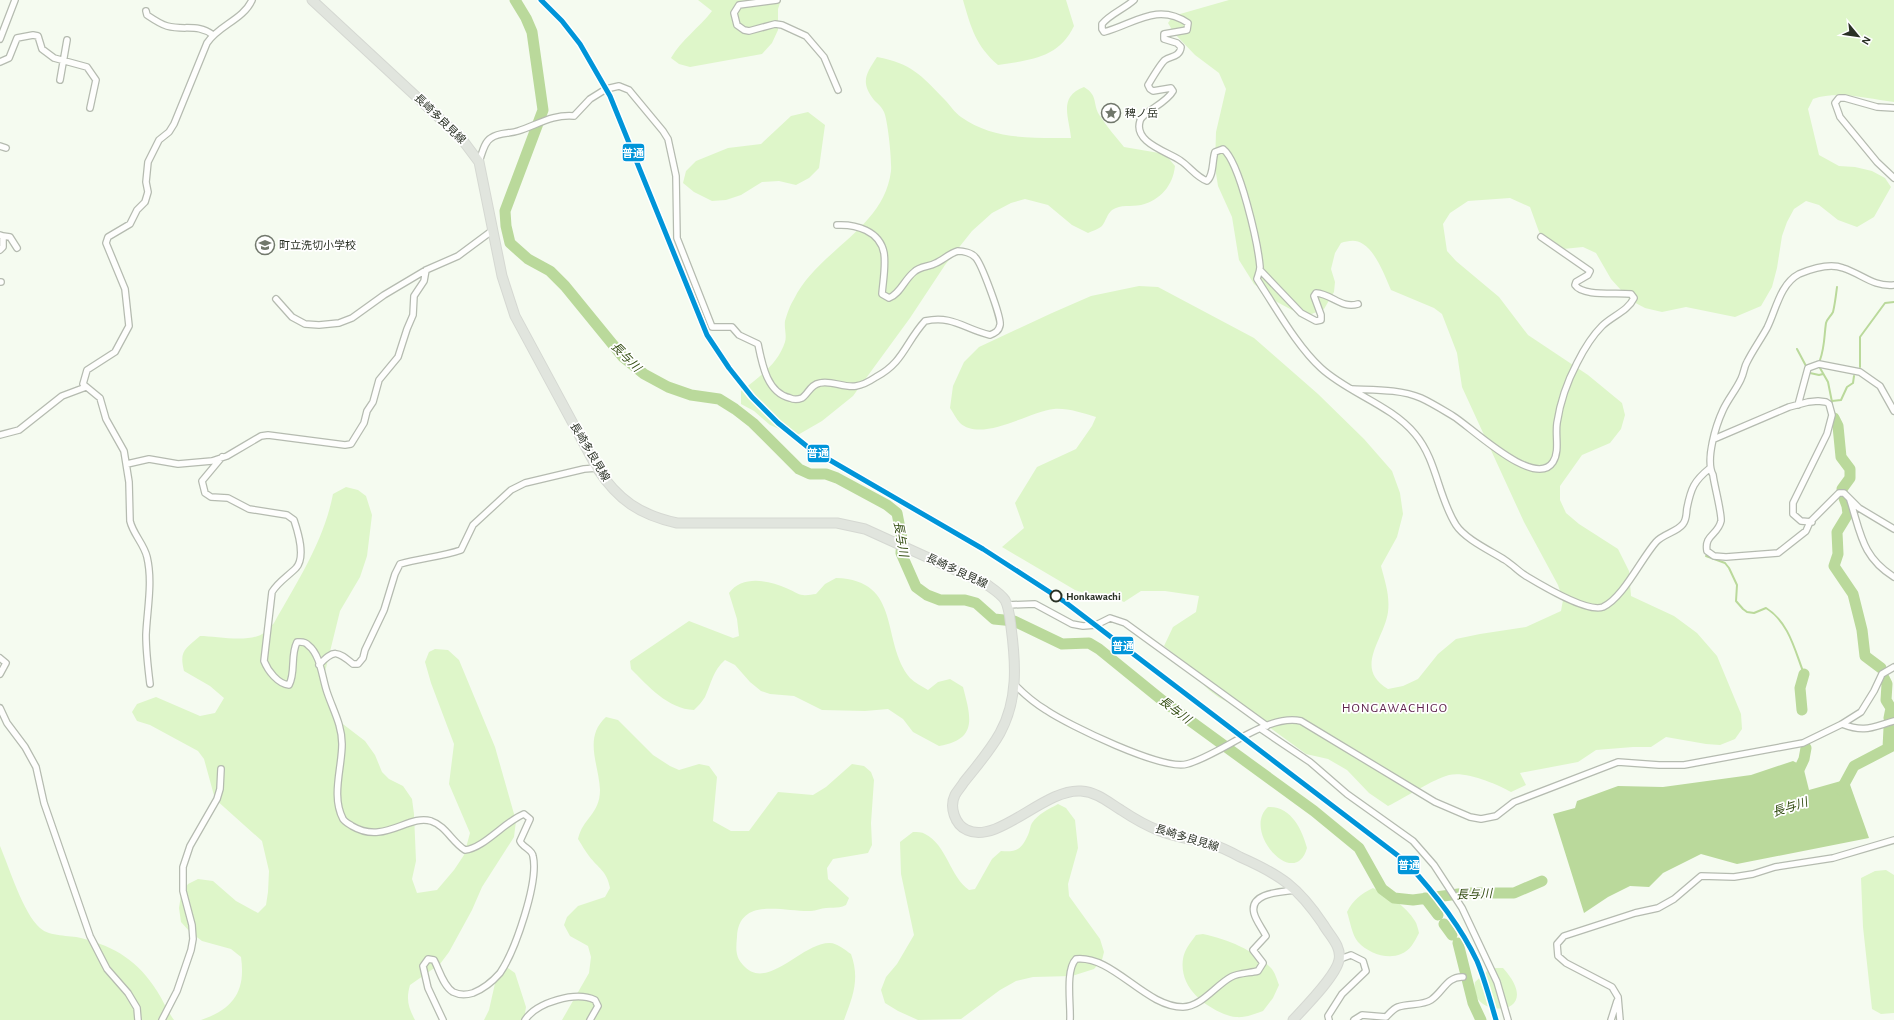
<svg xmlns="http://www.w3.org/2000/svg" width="1894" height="1020" viewBox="0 0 1894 1020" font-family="'Alegreya Sans','Noto Sans JP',sans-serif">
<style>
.green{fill:#def6c9}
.water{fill:#bad99b}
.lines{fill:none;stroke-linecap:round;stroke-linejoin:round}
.stream{stroke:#bad99b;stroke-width:2}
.river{stroke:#bad99b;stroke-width:11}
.minor-casing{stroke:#b5bbb0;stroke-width:8}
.primary-casing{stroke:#d5d8d2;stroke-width:11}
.minor{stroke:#fefefd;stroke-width:5.5}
.primary{stroke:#e1e5de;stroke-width:9}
.rail-1-casing{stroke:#fff;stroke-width:8}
.rail-1{stroke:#0095d9;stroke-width:5}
.stop-dot{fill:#fff;stroke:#2a3125;stroke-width:2}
.labels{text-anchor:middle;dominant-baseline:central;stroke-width:3.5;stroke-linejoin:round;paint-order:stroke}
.poi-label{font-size:11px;fill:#2a3125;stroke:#fff;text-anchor:start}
.street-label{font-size:11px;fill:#2a3125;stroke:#fff}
.stop-label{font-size:11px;font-weight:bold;fill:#2a3125;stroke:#fff;text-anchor:start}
.water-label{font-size:12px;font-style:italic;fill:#324c11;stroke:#fff}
.quarter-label{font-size:13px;letter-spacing:1px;fill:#60264e;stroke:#fff}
.line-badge{stroke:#fff;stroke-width:1.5}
.badge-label{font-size:11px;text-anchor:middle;font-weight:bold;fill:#fff}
</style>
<rect width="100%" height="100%" fill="#f5fbf0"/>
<!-- green -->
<path class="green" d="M698 0H781L778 9V30L772 43 762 54 690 67 679 64 671 58C681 40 699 28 712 11Z
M963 0H1066L1074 26C1059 58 1030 60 998 65 976 46 971 28 963 0Z
M1229 0H1894V102C1867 99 1839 90 1813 99L1808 109 1819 155 1839 166 1855 167 1872 171 1885 178 1891 187 1874 217 1857 227 1838 220 1819 205 1806 201 1794 209 1787 222 1782 236 1777 268 1772 287 1761 306 1735 317 1686 307 1662 312 1645 308 1630 300 1611 279 1596 253 1583 247 1553 250 1542 240 1530 207 1510 198 1468 201 1450 213 1443 224 1447 251 1456 261 1499 297 1528 335 1588 375 1622 403 1625 415 1621 429 1610 443 1582 455 1560 486V500L1566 513 1579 524 1618 549 1629 571 1631 596 1674 616 1697 633 1717 656 1741 714 1742 729 1735 739 1720 745 1706 744 1666 737 1651 747H1633L1596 750 1578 762 1520 773 1526 785 1511 792C1497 784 1466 771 1449 775 1433 779 1405 798 1388 806L1369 793 1347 770 1328 759 1306 754 1240 706C1214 700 1202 683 1185 664 1179 657 1171 652 1164 646L1173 627 1196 612 1199 596 1165 591H1141L1124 602 1115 598 1093 596 1075 590 1002 547 1024 528 1015 503 1037 467 1076 449 1092 426 1096 417C1082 413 1068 408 1054 409 1030 411 982 443 960 423 956 419 953 412 950 408L953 386 964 362 979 347 1052 313 1091 296 1139 286 1158 287 1254 338 1318 394 1364 439 1392 471 1400 493 1403 514 1397 537 1381 566C1385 582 1390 595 1388 612 1384 640 1353 668 1388 689L1403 686 1418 679 1438 654 1456 639 1480 634 1526 627 1561 611 1563 600 1558 585 1524 522 1462 387 1457 353 1442 314 1434 308 1391 290C1385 276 1376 252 1363 244 1356 239 1348 241 1341 243L1335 253 1331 269 1335 282 1334 292 1324 309 1309 315 1292 310 1277 302 1254 284 1239 260 1232 217 1218 186 1215 167 1216 132 1226 89 1219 73 1195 55 1174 33 1168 23 1173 16Z
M877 57C912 64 920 74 945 100 950 105 955 113 961 117 993 140 1033 138 1071 138 1069 116 1058 97 1084 87 1099 96 1092 104 1100 116 1107 127 1116 137 1124 147L1165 154 1175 166C1173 185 1161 200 1141 205 1131 207 1121 204 1112 210 1107 214 1106 221 1102 226 1099 229 1092 231 1088 233L1072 225 1048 205 1025 199 1011 203 992 213 972 231 945 265 910 318 853 396 822 421 796 436 770 425 754 411 741 404V391C758 378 778 364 785 342 787 336 784 328 785 321 787 314 790 305 794 299 818 250 884 229 891 171 892 161 888 121 884 112 882 107 877 103 874 100 860 82 866 74 877 57Z
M808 112 825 125 819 168 809 178 796 185 779 181 762 182 741 195 726 200 712 201 694 192 683 183 686 171 696 161 728 148 761 144 791 116Z
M346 487 358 490 366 496 372 515 367 556 360 577 340 611 322 684 339 721 365 741 375 755 382 772 389 779 403 786 412 799 414 814 416 861 412 879 417 893 437 890 454 870 464 855 470 833 449 784 454 744 431 683 425 662 429 652 435 649 448 650 459 660 495 747 516 821 514 837 482 887 472 910 449 952 440 964 410 985C406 999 408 1007 415 1020H201C233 1009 246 992 241 957L231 949 202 941 190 932 181 922 179 908 181 895 188 884 198 879 213 881 236 901 258 913 266 905 268 892 269 871 262 841 215 799 204 759 198 751 150 725 137 721 132 712 137 704 156 697 200 716 215 713 224 698 210 686 184 671C179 651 185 649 200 636 217 636 251 644 265 632 268 630 271 626 274 623 297 582 324 541 333 494Z
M836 578C903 580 880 642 910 678 915 683 922 686 928 690L938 682 950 679 963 687C971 718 978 739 939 746L913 732 903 719 888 709 865 711 822 710 794 696 770 694 761 691 750 682 735 665 725 660C713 670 711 684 705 697 702 702 698 706 694 710 668 709 648 686 631 669L630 661 689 621 733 638 739 636 737 619 729 593C742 575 768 580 786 588 792 590 798 595 803 595 807 596 812 594 816 594L825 584Z
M606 717 618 720 653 755 670 766 679 770 699 764 709 766 717 777 713 821 731 831H749L778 792 813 795 826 787 852 764 864 766 871 772 874 780 871 823 872 845 868 853 833 859 827 868 828 879 849 898 846 905C839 909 834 907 826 908 821 908 816 911 811 911 784 912 739 896 737 937 736 948 735 957 743 965 767 993 802 942 830 943 837 943 845 950 851 954 860 979 853 996 844 1020H562L589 973 591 957 588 946 570 936 564 925 567 917 578 906 605 897 610 888C607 871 598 868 589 856 585 851 582 845 578 839 582 819 600 814 600 790 599 764 583 738 606 717Z
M1058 804 1066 808 1075 820 1078 848 1068 884 1069 896 1100 939 1104 952 1102 960 1094 969 1072 976 1033 977 1016 981 1000 990 961 1019 918 1020 898 1011 885 1003 881 990 886 977 897 964 914 935 901 874 900 842 913 832C917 832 922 832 925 834 947 845 950 877 969 890L975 889 992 859 1001 851C1017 852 1021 850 1028 835 1030 831 1030 826 1032 823 1038 814 1049 809 1058 804Z
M1268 807C1291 806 1302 829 1307 848 1295 891 1241 831 1268 807Z
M0 846C9 867 23 913 40 928 50 937 69 935 81 938 116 947 138 961 157 991 163 1000 167 1011 174 1020H0Z
M1886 870 1894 875V1013L1881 1014 1872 1009 1863 927 1861 878 1875 871Z
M1373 888C1388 895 1406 906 1415 921 1417 924 1418 929 1419 933 1415 941 1410 951 1401 954 1387 960 1368 953 1358 942 1352 935 1350 921 1347 912 1353 900 1361 894 1373 888Z
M1203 934C1227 939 1254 950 1271 968 1275 972 1277 980 1279 985L1273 998 1263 1011C1255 1014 1245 1018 1236 1017 1232 1017 1228 1015 1224 1014 1202 1005 1179 986 1183 959 1184 950 1191 942 1196 935Z
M505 966 515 973 526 1007 524 1020H484L489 1010 498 970Z
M1493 968H1503C1549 1019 1466 1020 1475 982L1486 972Z"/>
<!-- water -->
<path class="water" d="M1793 761 1803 766 1809 790 1848 779 1869 838 1737 864 1701 854 1663 873 1649 887 1630 886 1608 897 1584 913 1553 814 1575 808 1577 801 1618 786 1663 787 1751 775Z"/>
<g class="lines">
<!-- stream -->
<path class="stream" d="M1797 349 1806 366
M1820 360C1825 346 1824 336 1826 323 1827 319 1831 316 1833 312 1835 304 1836 295 1837 287
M1860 367V337L1885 303 1894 302
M1820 368 1828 382 1832 402
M1810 373 1819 375 1823 374
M1832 401 1841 400 1847 387 1853 383 1854 376
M1706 556 1725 563 1729 568 1737 585 1736 601 1743 609 1747 612 1754 613 1766 608C1789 622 1795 651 1804 674"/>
<!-- river -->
<path class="river" d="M515 0 526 18 532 32 543 110 505 211 506 226 510 243 528 259 550 271 565 286 623 357 644 374 668 387 691 395 719 399 735 409 753 423 799 469 810 474H826L837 478 887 505 897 513 902 539 901 553 916 587 927 595 940 600H965L976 603 994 619 1014 621 1062 644 1089 643 1099 649 1163 701 1314 811 1359 848 1382 889 1394 898 1413 900 1466 893H1514L1542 881
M1834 418 1838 426 1841 457 1850 469V478L1842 489
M1844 498 1847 506 1848 514 1837 532 1838 554 1834 566 1853 594 1862 630 1865 656 1881 668
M1884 678 1887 684 1886 700 1891 708 1889 718
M1802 710 1800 688 1804 674
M1888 748 1889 728
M1795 778 1804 759 1806 748
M1841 790 1854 766 1894 745
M1425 898 1438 915
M1444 924 1452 935
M1458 943 1473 1003 1481 1020"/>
<defs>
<path id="minor" d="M777 0 739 5 734 13 737 25 744 30 749 31 775 24 782 25 806 36 824 57 838 90
M1134 0C1124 9 1110 14 1102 24V29L1104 32C1134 24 1157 2 1188 23L1187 30 1164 34V39L1177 43 1181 47C1180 57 1171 56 1165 60 1161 63 1151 80 1148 85L1150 89 1153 91 1171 88 1173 91C1166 104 1142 112 1140 121 1133 143 1169 152 1181 161 1190 167 1196 177 1207 181 1214 175 1212 160 1215 152L1223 149C1240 162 1258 244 1260 267 1260 271 1258 275 1257 279L1262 287C1279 313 1298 347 1321 368 1348 393 1391 405 1415 434 1437 460 1438 497 1456 525 1465 539 1491 551 1505 560 1513 565 1519 572 1526 576 1541 585 1587 613 1603 607 1623 598 1641 559 1656 542 1663 534 1677 532 1683 524 1687 519 1686 514 1687 508 1691 488 1694 481 1710 468
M146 11 147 15C153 19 160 24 167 26 185 31 197 23 213 35
M0 39 15 0
M0 62 9 58 17 38 33 35 38 36 42 49 54 58 87 67 96 80 90 108
M60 80 67 40
M1894 108 1877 107 1845 98H1839L1835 103 1840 117 1877 162 1894 178
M0 146 6 148
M479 162C482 154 484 142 491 138 499 132 509 134 518 131 537 125 553 114 574 116L590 99 606 89 619 86 629 90 663 131 668 139 676 176 677 238 712 327H732L739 335 758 344C762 364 767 393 790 398 794 400 797 400 802 398 808 394 811 384 820 383 831 380 844 388 856 386 863 385 870 381 876 377 904 362 905 343 925 321 953 315 964 329 990 335 995 333 999 331 1000 325 1002 319 981 262 975 257 972 253 963 251 958 251 950 253 943 260 936 263 929 267 920 266 914 272 904 280 900 294 889 298L882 294C883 281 886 266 884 253 880 231 856 224 837 225
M3 236 10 237 17 248
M0 250 3 247V236L0 235
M1260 270 1301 313 1316 321 1321 320V315L1314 296 1316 293C1332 294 1341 309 1358 304
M0 282H1
M1894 285C1873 287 1862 274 1843 268 1830 263 1811 269 1799 274 1780 284 1776 310 1767 328 1761 339 1753 350 1747 362 1744 367 1744 373 1741 379 1736 390 1728 399 1723 410 1716 425 1705 460 1713 475 1714 484 1722 514 1721 521 1718 535 1704 535 1707 551L1714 556 1726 557 1778 553 1806 531 1810 522 1839 493H1844L1859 508 1894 529
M276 299 292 317 305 324 319 325 339 323 352 318 384 295 426 270 458 256 493 230
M1352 389C1374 390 1400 389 1421 398 1432 403 1443 410 1453 416 1470 426 1535 490 1553 462 1560 451 1555 436 1557 423 1560 403 1567 382 1577 363 1584 349 1591 337 1602 326 1612 316 1628 311 1634 298L1631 294C1617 292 1583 297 1575 285L1576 282 1588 275 1590 271 1541 237
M1798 405 1808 368 1819 364 1860 372 1880 386 1894 411
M0 435 19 430 62 396 86 387
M1714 439 1789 407 1808 402 1818 401 1826 402 1829 404 1832 415 1827 434 1793 503V514L1801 521 1812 522
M222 457 202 481 205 493 211 497 228 498 249 509 287 515 294 520C298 532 306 557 296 568 287 577 278 582 272 592L264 661C268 671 278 684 289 685 296 672 290 656 297 642 301 642 305 641 308 645 321 655 322 678 327 692 333 710 342 725 342 744 342 768 331 796 343 819 345 822 349 824 352 826 384 845 408 814 431 821 446 826 452 842 465 850 484 848 504 822 524 814L530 819 520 841C522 847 532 849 533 856 539 882 515 951 500 973 493 981 483 989 473 993 466 995 459 995 453 992 443 986 439 969 434 960L428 959 423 966 428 988 443 1020
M127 464 149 459 178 464 212 461 227 456 261 436 268 435 345 445 351 444 364 423 367 411 373 402 379 380 398 357 407 329 413 315 414 296 424 281 426 270
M1850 500C1861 534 1862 557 1894 577
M1007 605 1035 604 1072 624 1083 626 1096 625 1110 618 1125 623 1267 726
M0 658 6 663 0 674
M319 665C334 649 337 651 353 664H358L363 658 365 650 384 610 395 574 400 564C420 558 441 557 461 550L473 525 511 490 525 483 584 469 597 468
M150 684C148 668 146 651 146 635 147 610 153 582 147 557 144 544 133 534 130 521L129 482 124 451 106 419 100 398 83 384 87 370 115 352 129 326 125 289 106 243 108 237 130 224 137 210 145 202 148 192 146 182 148 162 159 140 169 132 174 124 207 43C219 25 243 20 252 0
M1015 685C1024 694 1034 703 1046 710 1068 725 1163 771 1187 764 1221 755 1267 713 1301 721L1435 802 1470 817 1481 819 1496 816 1514 802 1618 762 1659 765H1684L1803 743 1842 724 1861 712 1874 691 1882 674 1894 667
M0 708 7 723 25 747 36 767 44 803 90 936 107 969 128 993 137 1008 138 1020
M1842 724C1865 733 1872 727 1894 721
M1261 729 1310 762 1347 794 1413 841 1434 865 1462 908 1497 982 1508 1020
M162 1020 177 991 191 950 193 939 192 925 183 891V867L190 846 217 799 220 789 221 769
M525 1020C537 1002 576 991 595 1000L598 1006 590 1020
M1070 1020C1071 1005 1065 970 1076 959 1113 955 1145 1007 1183 1007 1201 1007 1216 985 1231 977 1238 973 1250 973 1258 971L1263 963 1253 950 1266 936C1262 928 1256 921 1254 913 1249 892 1283 892 1296 890
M1329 1020 1328 1016 1342 994 1366 971 1363 961 1351 955 1340 959
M1354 1020 1362 1015 1386 1017C1389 1014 1394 1008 1398 1007 1408 1003 1422 1006 1431 1000 1443 992 1447 976 1463 977
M1611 1020 1617 1001
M1620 1020 1618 997 1612 987 1566 963 1558 956 1557 944 1564 936 1635 913 1658 908 1674 899 1701 876 1734 877 1753 874 1775 867 1833 858 1894 840"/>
<path id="primary" d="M312 0 461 138 479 162 502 276 515 316 597 468C618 500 640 515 677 523H837L865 529 986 584C993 589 1000 593 1005 600 1009 607 1010 619 1011 627 1016 664 1018 700 1000 733 990 751 976 767 964 782 961 787 957 791 955 795 949 807 955 825 967 830 998 845 1045 788 1081 791 1097 792 1108 802 1121 810 1133 818 1147 826 1160 831 1176 838 1194 839 1211 844 1221 847 1231 852 1240 857 1281 875 1298 887 1323 924 1329 935 1342 946 1339 960 1336 976 1305 1007 1293 1020"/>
</defs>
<!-- minor casing -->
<use href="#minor" class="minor-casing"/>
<!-- primary casing -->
<use href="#primary" class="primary-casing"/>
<!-- minor -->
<use href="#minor" class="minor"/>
<!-- primary -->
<use href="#primary" class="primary"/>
<defs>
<path id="rail-1" d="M541 0 562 21 580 44 610 96 707 335 729 368 752 397 778 423 809 448 983 549 1065 602 1405 861C1433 891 1459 923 1477 961 1485 980 1490 1000 1496 1020"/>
</defs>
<!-- rail-1 casing -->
<use href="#rail-1" class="rail-1-casing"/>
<!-- rail-1 -->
<use href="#rail-1" class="rail-1"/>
</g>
<!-- icons -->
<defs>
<symbol id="sight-ring" viewBox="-11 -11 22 22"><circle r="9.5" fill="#fff" stroke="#71786c" stroke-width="1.5"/><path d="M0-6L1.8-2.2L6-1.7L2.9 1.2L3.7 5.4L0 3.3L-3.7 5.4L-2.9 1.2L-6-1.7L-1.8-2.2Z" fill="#71786c"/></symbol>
<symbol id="school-ring" viewBox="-11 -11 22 22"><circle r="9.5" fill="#fff" stroke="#71786c" stroke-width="1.5"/><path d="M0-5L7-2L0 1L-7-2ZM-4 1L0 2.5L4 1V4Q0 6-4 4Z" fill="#71786c"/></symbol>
</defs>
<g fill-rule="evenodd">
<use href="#sight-ring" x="1100" y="102" width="22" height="22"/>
<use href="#school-ring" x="254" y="234" width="22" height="22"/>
</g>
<!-- markers -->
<circle class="stop-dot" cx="1056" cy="596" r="5.5"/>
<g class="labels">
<!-- poi labels -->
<g class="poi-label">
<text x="1125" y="113">稗ノ岳</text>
<text x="279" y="245">町立洗切小学校</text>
</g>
<!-- street labels -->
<g class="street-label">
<text transform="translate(440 119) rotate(44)">長崎多良見線</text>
<text transform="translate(590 452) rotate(59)">長崎多良見線</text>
<text transform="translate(957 571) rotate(25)">長崎多良見線</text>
<text transform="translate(1187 838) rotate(17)">長崎多良見線</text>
</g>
<!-- stop labels -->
<g class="stop-label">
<text x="1066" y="596">Honkawachi</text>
</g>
<!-- water labels -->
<g class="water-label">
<text transform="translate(626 357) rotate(45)">長与川</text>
<text transform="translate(901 539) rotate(80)">長与川</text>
<text transform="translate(1175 710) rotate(37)">長与川</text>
<text transform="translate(1790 807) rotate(-18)">長与川</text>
<text transform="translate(1474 894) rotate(-2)">長与川</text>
</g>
<!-- quarter labels -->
<g class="quarter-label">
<text x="1395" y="708">HONGAWACHIGO</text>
</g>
</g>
<g class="line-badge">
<rect x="622" y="143" width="23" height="19" rx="4" fill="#0095d9"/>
<rect x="807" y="444" width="23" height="19" rx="4" fill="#0095d9"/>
<rect x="1111" y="636" width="23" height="19" rx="4" fill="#0095d9"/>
<rect x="1397" y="855" width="23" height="20" rx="4" fill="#0095d9"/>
</g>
<g class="badge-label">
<text x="633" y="157">普通</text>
<text x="818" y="457">普通</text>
<text x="1123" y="650">普通</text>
<text x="1409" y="869">普通</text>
</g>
<!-- north arrow -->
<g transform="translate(1858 36) rotate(119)" stroke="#ffffff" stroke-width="3" paint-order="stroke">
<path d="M0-3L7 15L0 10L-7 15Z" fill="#2a3125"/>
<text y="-6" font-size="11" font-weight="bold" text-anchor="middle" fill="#2a3125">N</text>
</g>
</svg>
